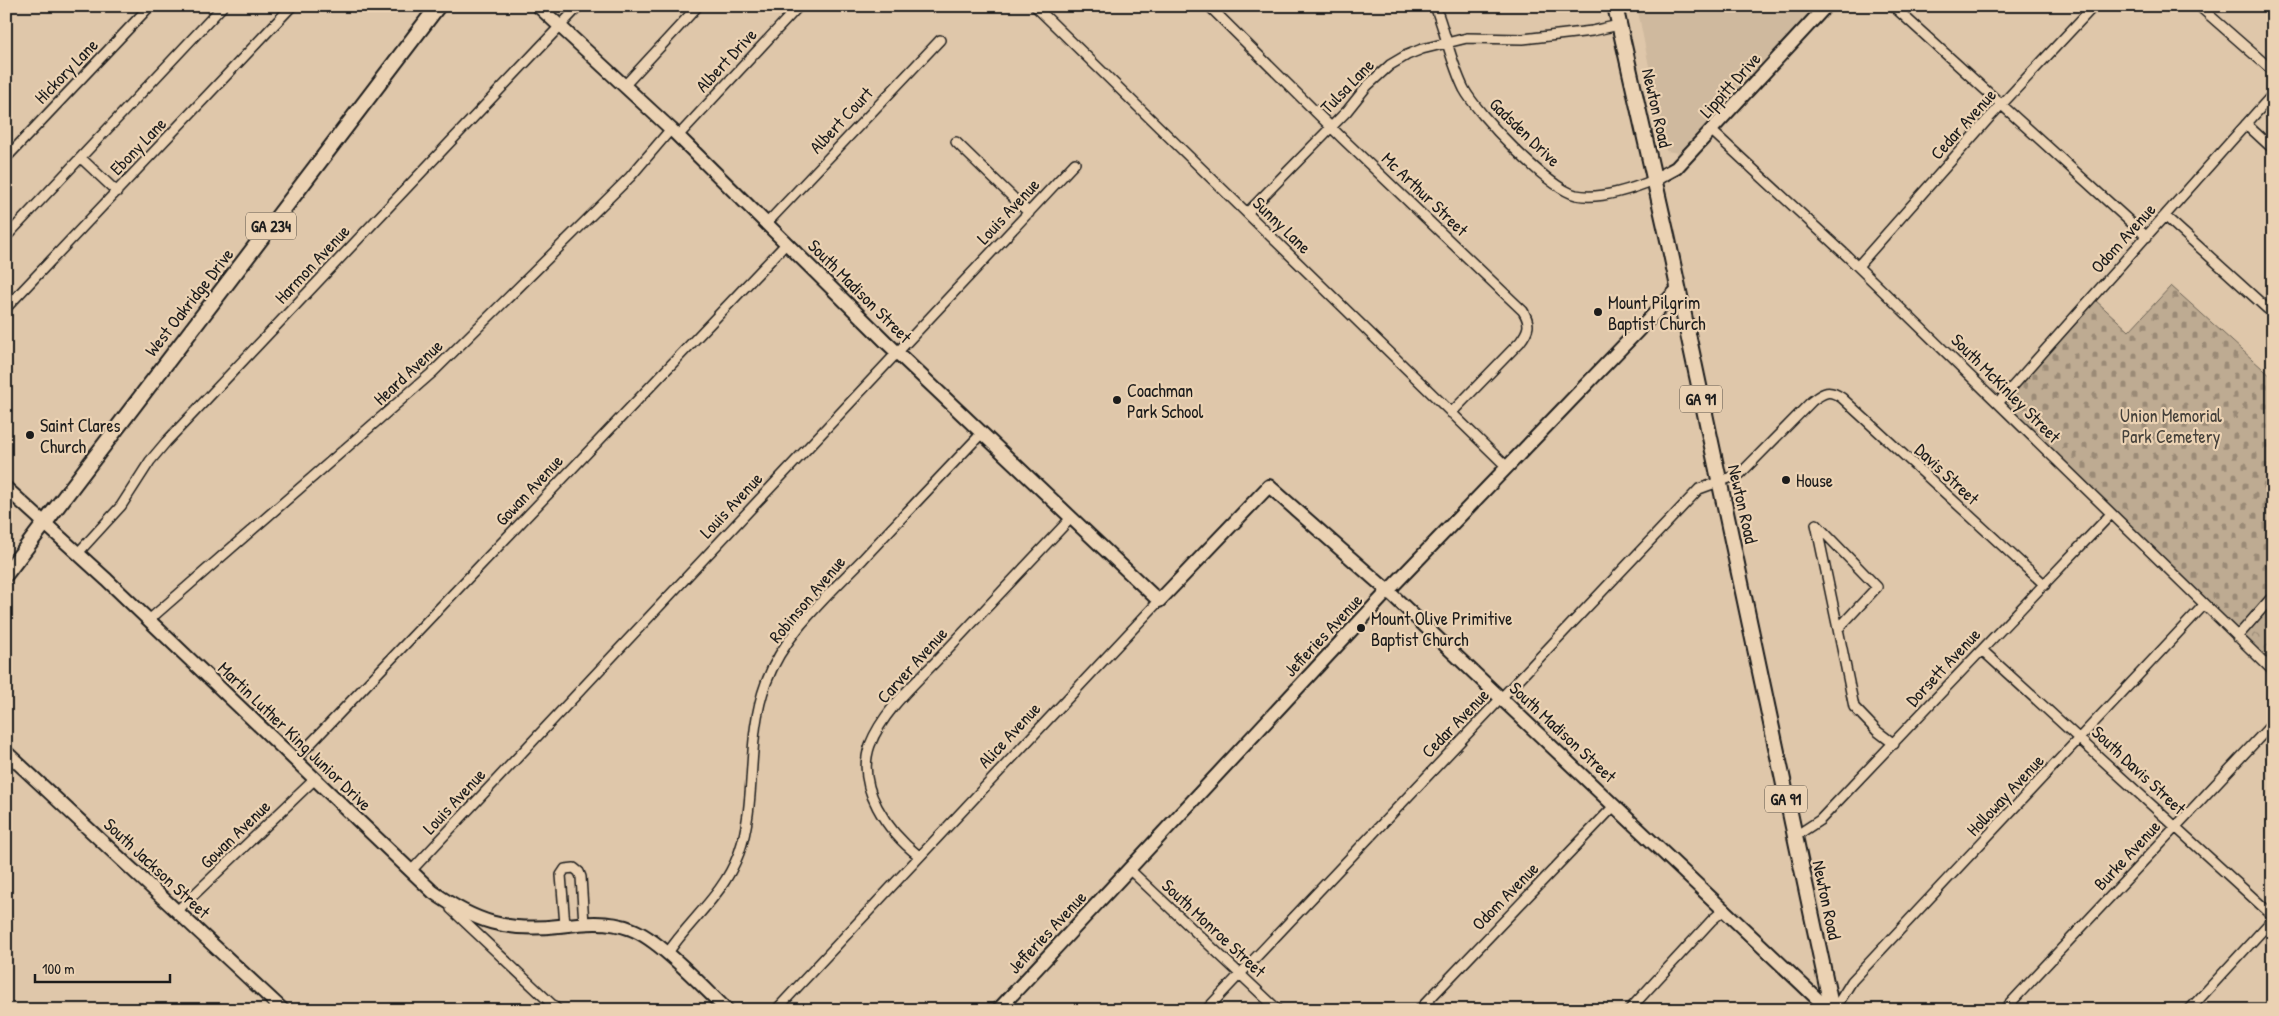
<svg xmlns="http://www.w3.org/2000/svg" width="2279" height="1016" viewBox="0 0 2279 1016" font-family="'Patrick Hand',sans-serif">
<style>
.built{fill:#cfb99e}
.cemetery{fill:url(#cemetery-stones);stroke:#6d6457}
.park{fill:url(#park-crowns);stroke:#6d6457}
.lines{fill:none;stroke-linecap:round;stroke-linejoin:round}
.street-casing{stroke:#1c1c1c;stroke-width:12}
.secondary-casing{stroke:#1c1c1c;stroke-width:16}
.primary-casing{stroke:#1c1c1c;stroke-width:18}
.street{stroke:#ebd2b3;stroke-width:9}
.secondary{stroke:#ebd2b3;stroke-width:12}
.primary{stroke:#ebd2b3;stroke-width:14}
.poi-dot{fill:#1c1c1c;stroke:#ebd2b3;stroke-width:2}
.labels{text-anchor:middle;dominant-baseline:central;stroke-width:4.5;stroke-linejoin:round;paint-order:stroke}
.shield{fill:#ebd2b3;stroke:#5a5349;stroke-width:1}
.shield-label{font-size:16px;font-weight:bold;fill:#1c1c1c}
.street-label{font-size:18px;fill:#1c1c1c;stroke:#ebd2b3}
.poi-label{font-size:18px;fill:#1c1c1c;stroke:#ebd2b3;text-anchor:start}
.park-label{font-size:18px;fill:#44403a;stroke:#ebd2b3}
</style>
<defs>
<pattern id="cemetery-stones" width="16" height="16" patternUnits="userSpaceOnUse" patternTransform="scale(1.25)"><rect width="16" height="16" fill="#beab92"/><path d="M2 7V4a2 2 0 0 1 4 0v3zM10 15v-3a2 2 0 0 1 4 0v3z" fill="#9a8a76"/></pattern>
<pattern id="park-crowns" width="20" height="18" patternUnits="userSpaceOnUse" patternTransform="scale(1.25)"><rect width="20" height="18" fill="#beab92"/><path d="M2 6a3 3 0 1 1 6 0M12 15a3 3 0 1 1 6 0" fill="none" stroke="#9a8a76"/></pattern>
</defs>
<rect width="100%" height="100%" fill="#dfc7aa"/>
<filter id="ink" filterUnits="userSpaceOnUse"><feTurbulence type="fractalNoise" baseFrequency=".02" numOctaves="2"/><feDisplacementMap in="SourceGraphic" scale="10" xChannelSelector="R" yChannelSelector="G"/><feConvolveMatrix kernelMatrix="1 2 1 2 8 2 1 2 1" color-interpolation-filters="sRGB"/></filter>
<g filter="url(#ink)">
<!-- built -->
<path class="built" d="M1637 6H1816L1679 153 1666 151Z"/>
<!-- cemetery -->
<path class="cemetery" d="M2171 286 2273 378V591L2236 632 2002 402 2094 299 2129 331Z"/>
<!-- park -->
<path class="park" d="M2273 601V667L2241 637Z"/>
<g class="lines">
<defs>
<path id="street" d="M1035 6 1507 467
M1209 6 1342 138 1523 311C1531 324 1529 330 1520 342L1451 413
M1435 6C1446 34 1451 63 1464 89 1478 115 1548 188 1576 195 1600 200 1632 189 1654 180
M1893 6 2147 237
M2199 6 2273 71
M625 85 698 6
M2246 124 2273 149
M1712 131 1847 256 2273 671
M678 136 799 6
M956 142 1029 213
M6 158 150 6
M81 158 117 192
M1247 213 1347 111 1367 86 1390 65 1407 55 1422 49 1467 38 1523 39 1592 31 1619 25
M2165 216 2273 314
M767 223 940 40
M6 237 223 6
M1858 266 1989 118 2094 6
M6 308 292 6
M1998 403 2273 94
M1816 524 1877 587 1838 629Z
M78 553 121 506 150 461 166 442 579 6
M149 620 433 372 630 177 671 129
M1838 629 1854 707 1877 731 1894 744
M2237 637 2273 596
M1982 650 2273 916
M295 760 786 244
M1794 837 1820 820 2111 514
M919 856C888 832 855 787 870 745 884 709 918 681 944 653 986 608 1029 563 1071 518
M1129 869 1278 1010
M411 871 1075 163
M451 909 558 1010
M177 911 315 779
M565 925 561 875 565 869 574 868 579 872 581 877 584 924
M667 954C691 918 723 896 739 853 758 800 745 739 766 683 784 634 827 596 863 559 902 517 942 475 982 433
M776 1010 1159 601
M1206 1010 1699 489 1740 474 1812 401C1824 392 1829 389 1842 398L2045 585
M1419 1010 1615 805
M1629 1010 1712 920 1725 909
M1834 1010 1852 981 2204 605
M2004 1010 2273 723
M2189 1010 2273 919"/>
<path id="secondary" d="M538 6 671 129 886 342 1159 601 1269 486 1388 591 1829 1010
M1654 180 1676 168 1826 6
M6 488 107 580 433 892C475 922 507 932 559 926 583 923 608 920 631 929 659 939 704 988 727 1010
M6 752 283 1010
M998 1010 1388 591 1678 289"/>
<path id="primary" d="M1615 6 1668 240 1832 1010
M6 574 438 6"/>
</defs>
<!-- street casing -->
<use href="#street" class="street-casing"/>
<!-- secondary casing -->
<use href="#secondary" class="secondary-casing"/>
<!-- primary casing -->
<use href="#primary" class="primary-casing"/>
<!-- street -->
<use href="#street" class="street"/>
<!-- secondary -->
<use href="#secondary" class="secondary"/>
<!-- primary -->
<use href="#primary" class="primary"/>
</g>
</g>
<!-- markers -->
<g class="poi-dot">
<circle cx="1598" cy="312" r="5"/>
<circle cx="1117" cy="400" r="5"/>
<circle cx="30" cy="435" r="5"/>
<circle cx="1786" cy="480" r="5"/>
<circle cx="1361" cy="628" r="5"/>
</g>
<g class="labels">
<!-- shield labels -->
<g class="shield">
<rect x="246" y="212.5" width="50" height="27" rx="4"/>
<rect x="1680" y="385.5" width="42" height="27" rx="4"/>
<rect x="1765" y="785.5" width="42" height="27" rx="4"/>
</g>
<g class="shield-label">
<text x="271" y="226">GA 234</text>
<text x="1701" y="399">GA 91</text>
<text x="1786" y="799">GA 91</text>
</g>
<!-- street labels -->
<g class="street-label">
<text transform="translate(726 60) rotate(-47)">Albert Drive</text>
<text transform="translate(66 71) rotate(-46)">Hickory Lane</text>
<text transform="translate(1730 85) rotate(-48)">Lippitt Drive</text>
<text transform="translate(1347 86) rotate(-46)">Tulsa Lane</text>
<text transform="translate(1657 108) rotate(77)">Newton Road</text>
<text transform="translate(841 120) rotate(-47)">Albert Court</text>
<text transform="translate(1963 124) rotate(-48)">Cedar Avenue</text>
<text transform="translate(1525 132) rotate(44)">Gadsden Drive</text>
<text transform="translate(138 146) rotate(-46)">Ebony Lane</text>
<text transform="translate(1425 194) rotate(44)">Mc Arthur Street</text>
<text transform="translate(1008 211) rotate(-47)">Louis Avenue</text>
<text transform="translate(1282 225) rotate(44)">Sunny Lane</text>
<text transform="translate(2123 238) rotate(-48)">Odom Avenue</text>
<text transform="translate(312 264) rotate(-47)">Harmon Avenue</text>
<text transform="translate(860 291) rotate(45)">South Madison Street</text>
<text transform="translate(189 302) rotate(-52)">West Oakridge Drive</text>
<text transform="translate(408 372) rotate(-43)">Heard Avenue</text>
<text transform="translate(2006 388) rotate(45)">South McKinley Street</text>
<text transform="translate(1947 474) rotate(43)">Davis Street</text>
<text transform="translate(529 490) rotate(-47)">Gowan Avenue</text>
<text transform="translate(1743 504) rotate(77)">Newton Road</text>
<text transform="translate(731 505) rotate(-47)">Louis Avenue</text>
<text transform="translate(807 599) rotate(-50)">Robinson Avenue</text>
<text transform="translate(1323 635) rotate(-47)">Jefferies Avenue</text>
<text transform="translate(912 665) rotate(-48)">Carver Avenue</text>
<text transform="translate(1943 667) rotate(-47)">Dorsett Avenue</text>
<text transform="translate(1455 723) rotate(-46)">Cedar Avenue</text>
<text transform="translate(1563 732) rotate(43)">South Madison Street</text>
<text transform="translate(1009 735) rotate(-47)">Alice Avenue</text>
<text transform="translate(295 736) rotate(44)">Martin Luther King Junior Drive</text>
<text transform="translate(2139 770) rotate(43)">South Davis Street</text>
<text transform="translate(2005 795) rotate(-47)">Holloway Avenue</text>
<text transform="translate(454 801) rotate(-47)">Louis Avenue</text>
<text transform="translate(235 834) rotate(-44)">Gowan Avenue</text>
<text transform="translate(2127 855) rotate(-47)">Burke Avenue</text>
<text transform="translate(157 868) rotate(43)">South Jackson Street</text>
<text transform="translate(1505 896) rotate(-46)">Odom Avenue</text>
<text transform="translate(1827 900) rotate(78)">Newton Road</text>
<text transform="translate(1214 928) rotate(43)">South Monroe Street</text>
<text transform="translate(1047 932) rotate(-47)">Jefferies Avenue</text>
</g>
<!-- poi labels -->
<g class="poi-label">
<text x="1608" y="302">Mount Pilgrim<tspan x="1608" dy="21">Baptist Church</tspan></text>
<text x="1127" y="390">Coachman<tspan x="1127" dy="21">Park School</tspan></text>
<text x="40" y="425">Saint Clares<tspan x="40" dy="21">Church</tspan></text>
<text x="1796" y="480">House</text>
<text x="1371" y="618">Mount Olive Primitive<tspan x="1371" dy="21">Baptist Church</tspan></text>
</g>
<!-- park labels -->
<g class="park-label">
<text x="2171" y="415">Union Memorial<tspan x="2171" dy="21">Park Cemetery</tspan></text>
</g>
</g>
<!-- margin -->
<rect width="2279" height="1016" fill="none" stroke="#ebd2b3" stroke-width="25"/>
<rect x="12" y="12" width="2254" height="991" fill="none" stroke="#1c1c1c" stroke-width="2" filter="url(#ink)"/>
<!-- scale -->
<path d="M35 974v8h135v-8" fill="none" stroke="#1c1c1c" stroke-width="2.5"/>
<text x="42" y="974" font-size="15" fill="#1c1c1c" stroke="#ebd2b3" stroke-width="4" paint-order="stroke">100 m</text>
</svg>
